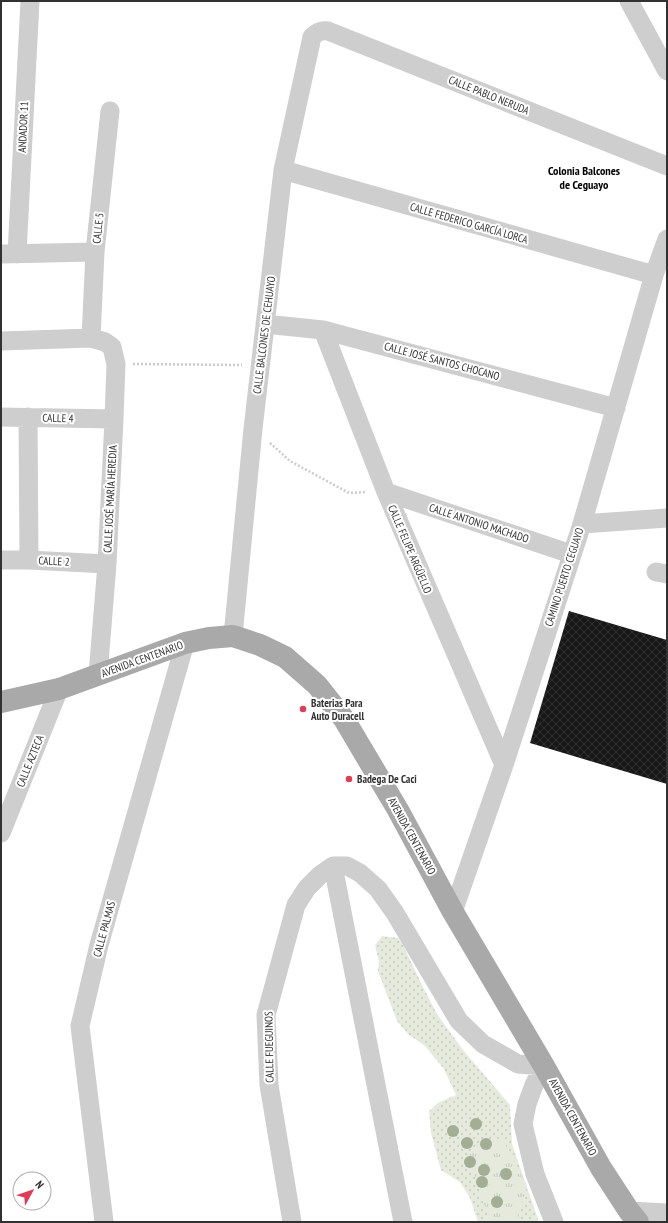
<svg xmlns="http://www.w3.org/2000/svg" width="668" height="1223" viewBox="0 0 668 1223" font-family="'PT Sans Narrow',sans-serif">
<style>
.grass{fill:url(#grass-dots)}
.park{fill:url(#park-tufts)}
.building{fill:url(#building-cross-hatch)}
.lines{fill:none;stroke-linecap:round;stroke-linejoin:round}
.path{stroke:#cbcbcb;stroke-width:2.5;stroke-dasharray:2 2;stroke-linecap:butt}
.minor{stroke:#cecece;stroke-width:19}
.major{stroke:#a9a9a9;stroke-width:22}
.tree{fill:#a3ae95}
.poi-dot{fill:#dd3d55;stroke:#fff;stroke-width:1.5}
.labels{text-anchor:middle;dominant-baseline:central;stroke-width:4;stroke-linejoin:round;paint-order:stroke}
.street-label{font-size:11px;fill:#313131;stroke:#fff}
.poi-label{font-size:11px;font-weight:bold;fill:#313131;stroke:#fff;text-anchor:start}
.neighbourhood-label{font-size:12px;font-weight:bold;fill:#000;stroke:#fff}
</style>
<defs>
<pattern id="grass-dots" width="8" height="8" patternUnits="userSpaceOnUse"><rect width="8" height="8" fill="#e5eadd"/><path d="M2 2h.1M6 6h.1" fill="none" stroke="#c5c9be" stroke-width="1.8" stroke-linecap="round"/></pattern>
<pattern id="park-tufts" width="24" height="20" patternUnits="userSpaceOnUse"><rect width="24" height="20" fill="#e5eadd"/><path d="M3 7l-1-3M5 7V3M7 7l1-3M15 17l-1-3M17 17v-4M19 17l1-3" fill="none" stroke="#c5c9be"/></pattern>
<pattern id="building-cross-hatch" width="8" height="8" patternUnits="userSpaceOnUse"><rect width="8" height="8" fill="#181818"/><path d="M0 0l8 8M0 8l8-8" fill="none" stroke="#313131"/></pattern>
</defs>
<rect width="100%" height="100%" fill="#fff"/>
<!-- grass -->
<path class="grass" d="M382 936 398 938 403 945 422 985 437 1014 463 1050 510 1105 512 1144 539 1222H478L470 1198 460 1182 441 1170 431 1133 429 1111 438 1103 456 1095 444 1069 425 1046 408 1034 397 1021 378 971 379 962 375 945Z"/>
<!-- park -->
<path class="park" d="M502 1138 527 1186 517 1222H490L467 1152Z"/>
<!-- building -->
<path class="building" d="M569 611 667 640V784L530 743Z"/>
<g class="lines">
<!-- path -->
<path class="path" d="M133 364 242 365
M270 443 290 461 349 493 366 492"/>
<!-- minor -->
<path class="minor" d="M629 1 667 71
M283 170 654 275
M1 254 95 252
M17 254 30 1
M265 324 323 330 616 408
M323 330 386 492 504 765
M91 338 95 252 110 111
M1 341 91 338 105 342 112 347 116 364 114 419 107 564 98 675
M1 417 114 419
M28 417 29 560
M386 492 571 554
M582 524 667 518
M1 560H29L107 564
M656 572 667 574
M233 636 253 429 283 170 312 37C317 32 321 30 328 31L667 166
M1 833 59 689
M333 866 403 1222
M453 912 504 765 582 524 654 275 667 239
M629 1211 667 1213
M104 1222 80 1026 99 945 185 643
M292 1222 269 1085 266 1015 296 905 307 888 320 875 333 866H347L360 873 378 889 395 913 459 1021 483 1044 518 1064 544 1066 534 1085 527 1104 523 1124 535 1174 554 1222"/>
<!-- major -->
<path class="major" d="M1 702 59 689 185 643 209 638 233 636 260 645 285 657 317 685 344 719 398 810 453 912 544 1066 601 1168 629 1211 638 1222"/>
</g>
<!-- trees -->
<g class="tree">
<circle cx="476" cy="1124" r="6"/>
<circle cx="453" cy="1131" r="6"/>
<circle cx="467" cy="1143" r="6"/>
<circle cx="486" cy="1144" r="6"/>
<circle cx="470" cy="1162" r="6"/>
<circle cx="484" cy="1170" r="6"/>
<circle cx="506" cy="1174" r="6"/>
<circle cx="482" cy="1182" r="6"/>
<circle cx="497" cy="1202" r="6"/>
</g>
<!-- markers -->
<g class="poi-dot">
<circle cx="303" cy="709" r="4"/>
<circle cx="349" cy="779" r="4"/>
</g>
<g class="labels">
<!-- street labels -->
<g class="street-label">
<text transform="translate(489 95) rotate(22)">CALLE PABLO NERUDA</text>
<text transform="translate(23 127) rotate(-87)">ANDADOR 11</text>
<text transform="translate(469 223) rotate(16)">CALLE FEDERICO GARCÍA LORCA</text>
<text transform="translate(98 228) rotate(-84)">CALLE 5</text>
<text transform="translate(264 335) rotate(-83)">CALLE BALCONES DE CEHUAYO</text>
<text transform="translate(442 361) rotate(15)">CALLE JOSÉ SANTOS CHOCANO</text>
<text transform="translate(58 418) rotate(2)">CALLE 4</text>
<text transform="translate(110 499) rotate(-87)">CALLE JOSÉ MARÍA HEREDIA</text>
<text transform="translate(479 523) rotate(18)">CALLE ANTONIO MACHADO</text>
<text transform="translate(410 549) rotate(67)">CALLE FELIPE ARGÜELLO</text>
<text transform="translate(54 561) rotate(3)">CALLE 2</text>
<text transform="translate(564 577) rotate(-72)">CAMINO PUERTO CEGUAYO</text>
<text transform="translate(142 659) rotate(-20)">AVENIDA CENTENARIO</text>
<text transform="translate(30 761) rotate(-68)">CALLE AZTECA</text>
<text transform="translate(412 836) rotate(61)">AVENIDA CENTENARIO</text>
<text transform="translate(104 929) rotate(-75)">CALLE PALMAS</text>
<text transform="translate(269 1047) rotate(-91)">CALLE FUEGUINOS</text>
<text transform="translate(573 1117) rotate(61)">AVENIDA CENTENARIO</text>
</g>
<!-- poi labels -->
<g class="poi-label">
<text x="311" y="703">Baterias Para<tspan x="311" dy="13">Auto Duracell</tspan></text>
<text x="357" y="779">Badega De Caci</text>
</g>
<!-- neighbourhood labels -->
<g class="neighbourhood-label">
<text x="584" y="170">Colonia Balcones<tspan x="584" dy="14">de Ceguayo</tspan></text>
</g>
</g>
<!-- border -->
<rect width="668" height="1223" fill="none" stroke="#313131" stroke-width="4"/>
<!-- north arrow -->
<g transform="translate(32 1191) rotate(50)"><circle r="19" fill="#ffffff" stroke="#adadad"/>
<path d="M0-3L7 15L0 10L-7 15Z" fill="#dd3d55"/>
<text y="-6" font-size="11" font-weight="bold" text-anchor="middle" fill="#313131">N</text>
</g>
</svg>
